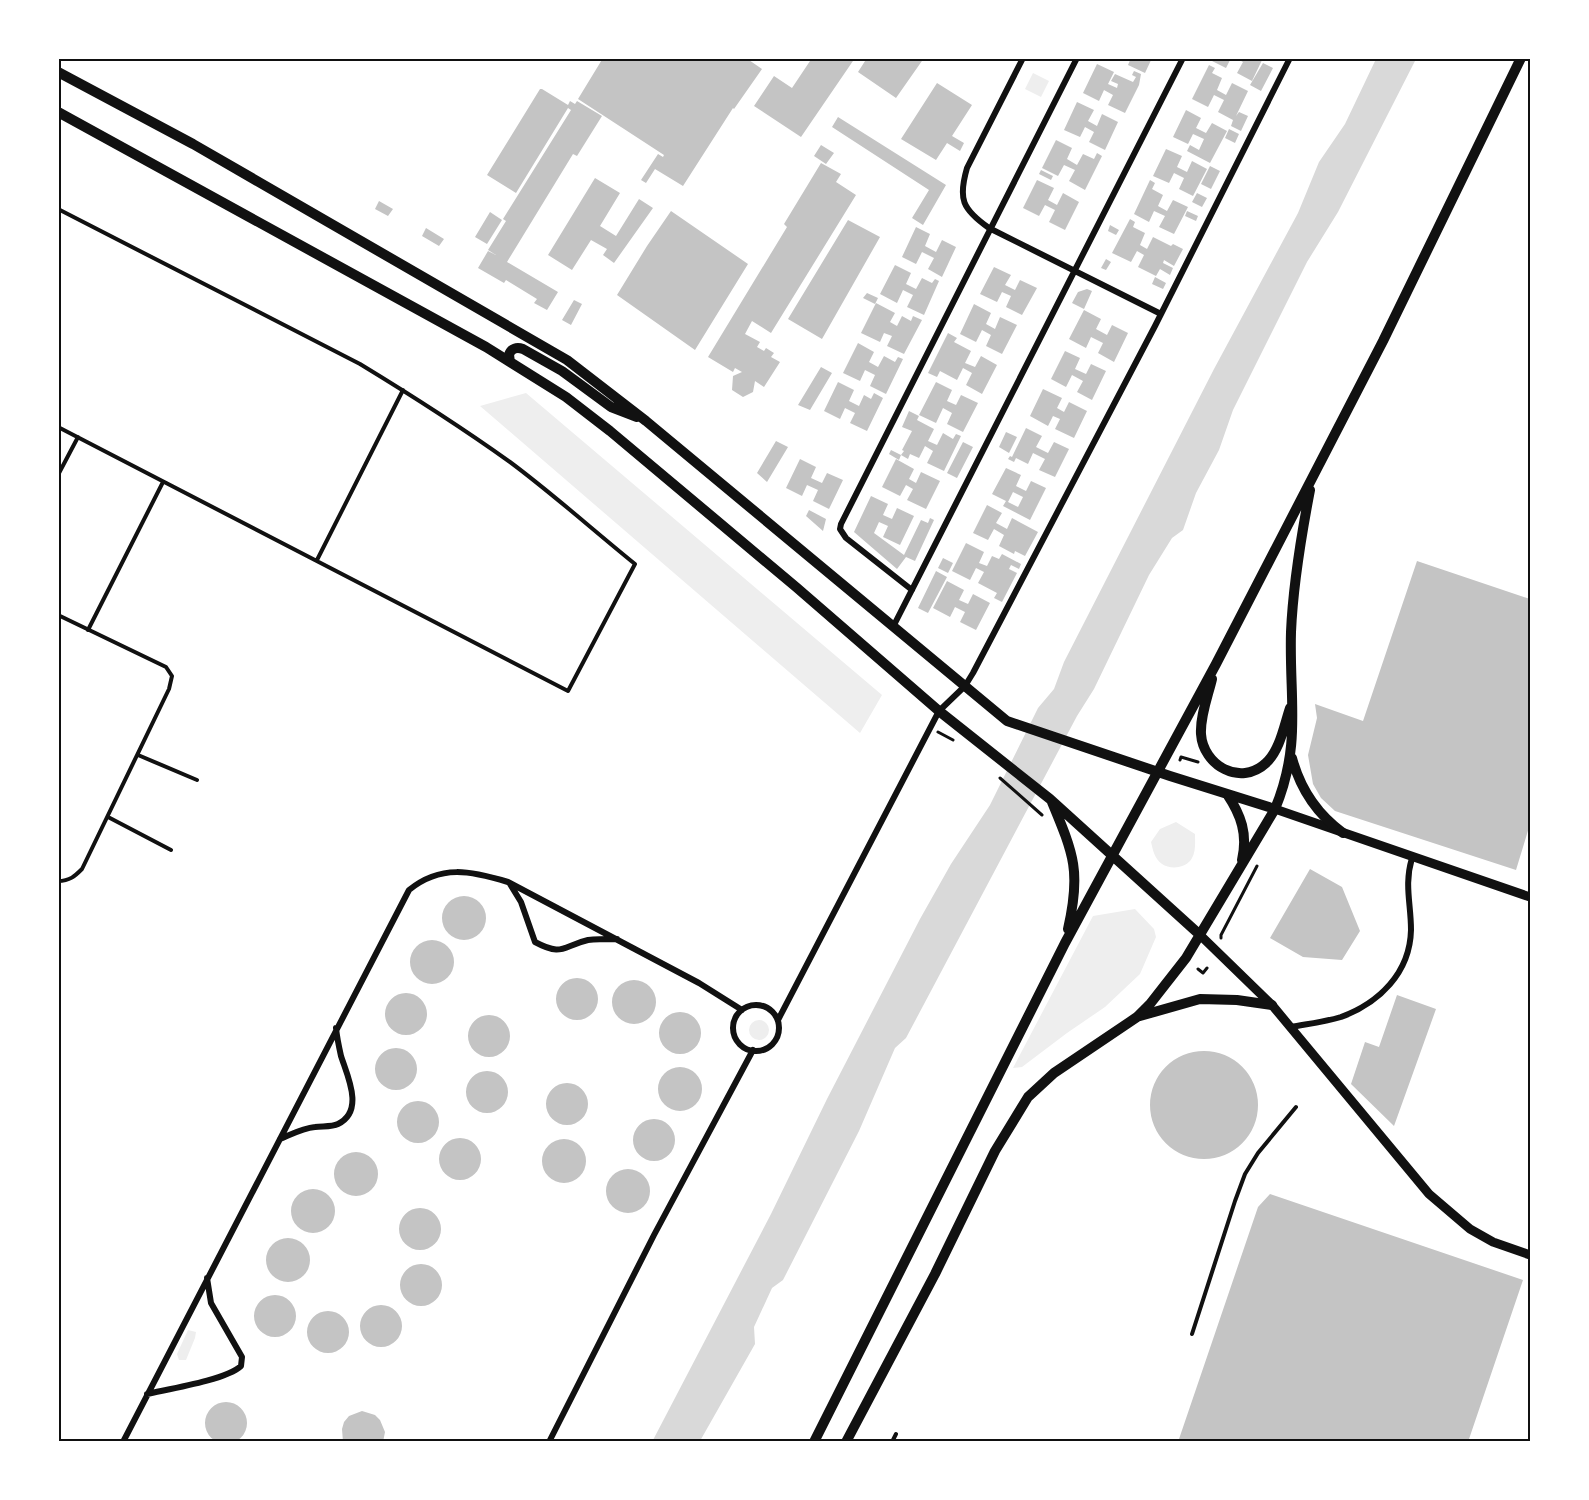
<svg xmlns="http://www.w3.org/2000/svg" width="1589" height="1500" viewBox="0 0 1589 1500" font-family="'Source Sans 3',sans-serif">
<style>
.green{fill:#eee}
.water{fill:#d9d9d9}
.building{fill:#c4c4c4;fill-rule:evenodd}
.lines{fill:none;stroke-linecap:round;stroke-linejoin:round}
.path{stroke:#111;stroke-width:3}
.service{stroke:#111;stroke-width:4}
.minor{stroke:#111;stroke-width:6}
.tertiary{stroke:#111;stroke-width:9}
.primary{stroke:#111;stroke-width:10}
.neatline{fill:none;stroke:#111;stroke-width:2}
</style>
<rect width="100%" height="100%" fill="#fff"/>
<!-- green -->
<path class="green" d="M1033 73 1049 81 1041 97 1025 89Z
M526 393 882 695 860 733 480 406Z
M1176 822 1195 834C1195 842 1196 851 1192 858 1187 868 1171 870 1162 864 1154 858 1153 850 1151 842L1160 829Z
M1135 909 1154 929 1156 937 1140 974 1105 1007 1067 1033 1022 1067 1013 1068 1093 916Z
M749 1030a10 10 0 1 1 20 0a10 10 0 1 1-20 0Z
M188 1330 196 1332 195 1338 186 1360H179L177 1354Z"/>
<!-- water -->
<path class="water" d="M1376 59H1416L1338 212 1307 262 1233 410 1219 450 1196 493 1183 530 1172 538 1149 575 1094 689 1077 716 906 1038 895 1048 859 1131 783 1280 772 1288 754 1327 755 1344 700 1441 652 1442 771 1214 827 1099 920 919 951 864 990 805 1038 708 1054 689 1064 662 1214 369 1298 213 1319 162 1345 124Z"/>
<!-- building -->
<path class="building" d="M603 58H746L762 69 734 109 733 108 683 186 655 169 646 183 641 180 658 154 663 157 664 155 578 99Z
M812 58H855L801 137 754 106 774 76 792 88Z
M867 58H924L896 98 858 72Z
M1131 58H1152L1145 73 1128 65Z
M1213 58H1231L1226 68 1212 61Z
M1236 58H1263L1252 81 1237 73 1243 62Z
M1263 63 1273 68 1261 91 1250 85Z
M1097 64 1114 72 1108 84 1117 88 1118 84 1111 81 1115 74 1133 82 1136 77 1132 75 1134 71 1141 74 1139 85 1125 113 1108 105 1113 95 1104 90 1099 101 1083 93Z
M1209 65 1215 68 1212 73 1222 78 1217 90 1226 95 1232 83 1248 91 1236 116 1239 112 1248 116 1241 131 1231 126 1233 120 1218 112 1224 100 1214 95 1208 107 1192 99Z
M937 83 972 105 952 136 964 143 960 151 947 143 936 160 901 139Z
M540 89H542L568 105 570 101 575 104 577 101 602 116 577 156 573 154 507 262 558 292 547 310 534 303 537 299 506 280 504 283 478 268 488 251 496 255 488 250 506 221 503 219 571 110 568 108 516 193 487 175Z
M1077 102 1094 110 1088 121 1097 126 1102 114 1118 122 1105 150 1089 142 1094 132 1085 127 1080 137 1064 130Z
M1186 110 1201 118 1196 128 1206 133 1212 123 1227 131 1210 163 1187 151 1190 145 1199 150 1204 139 1193 134 1188 144 1173 137Z
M838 117 946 185 923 225 912 218 929 190 832 127Z
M1229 129 1239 134 1235 143 1225 138Z
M1056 140 1072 148 1067 159 1077 165 1083 154 1094 159 1097 153 1102 156 1085 190 1069 181 1075 170 1064 165 1058 176 1042 168Z
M821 145 834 153 826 164 814 156Z
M1166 149 1182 156 1177 167 1187 172 1192 161 1207 169 1193 196 1179 189 1184 178 1174 173 1169 183 1153 176Z
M821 163 841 174 836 182 856 195 771 333 752 321 745 334 760 342 757 347 764 351 766 348 774 353 771 357 780 362 764 387 755 381 753 392 743 397 732 390 733 376 742 372 735 368 733 372 708 357 787 227 784 224Z
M1210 166 1220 171 1211 189 1201 184Z
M1041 170 1053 176 1051 180 1039 174Z
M595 178 620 193 600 226 616 236 639 199 653 208 614 263 603 255 607 249 591 240 572 270 548 255Z
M1037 180 1054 188 1048 200 1057 205 1063 193 1079 202 1065 230 1049 222 1055 210 1045 205 1039 216 1023 208Z
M1150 180 1155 183 1152 189 1163 195 1158 206 1167 211 1173 200 1188 207 1174 234 1159 227 1165 216 1154 211 1149 222 1134 214Z
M1197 193 1207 198 1202 207 1192 202Z
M379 201 393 209 388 216 375 209Z
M671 211 748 264 695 350 617 295 647 246Z
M1187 211 1198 216 1196 221 1185 216Z
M490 212 502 220 487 244 475 237Z
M1130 219 1135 222 1133 227 1145 233 1140 245 1147 249 1153 237 1171 246 1173 244 1183 249 1174 266 1164 260 1163 263 1173 268 1170 275 1160 269 1156 276 1138 267 1144 255 1137 251 1131 262 1112 253Z
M848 220 880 237 822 339 788 319Z
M1110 225 1119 230 1116 235 1108 231Z
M916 227 930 234 925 246 936 252 942 240 956 247 942 277 928 269 934 258 922 252 916 264 902 257Z
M426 228 444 239 439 246 422 236Z
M1106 259 1111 262 1106 270 1101 268Z
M895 265 911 273 906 284 916 289 922 278 932 283 935 279 939 281 924 315 907 307 913 295 903 290 897 303 880 294Z
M994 267 1011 275 1005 285 1015 290 1020 280 1037 288 1022 315 1006 307 1011 296 1002 292 997 302 980 294Z
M1155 277 1166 283 1163 289 1152 284Z
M1087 289 1092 291 1084 309 1072 303 1078 292Z
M867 293 878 298 875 304 863 298Z
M574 300 582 304 571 325 562 320Z
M876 303 895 313 890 322 897 326 902 316 911 321 913 316 922 320 904 354 887 346 892 336 884 333 880 342 861 333Z
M974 304 991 313 986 324 995 329 1000 317 1017 325 1002 354 986 346 991 335 982 330 976 342 960 334Z
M1084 310 1101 319 1096 329 1107 335 1112 325 1128 333 1114 362 1098 353 1103 343 1091 337 1086 348 1069 339Z
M948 333 957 338 954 342 971 351 965 363 975 367 981 356 997 365 982 394 966 385 972 373 963 368 957 380 940 371 937 377 928 373Z
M858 343 874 352 869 362 878 367 884 356 895 362 898 357 903 359 886 394 870 386 875 375 865 370 860 381 843 373Z
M1065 351 1080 358 1075 369 1086 374 1091 364 1106 371 1092 400 1077 392 1083 381 1072 375 1066 387 1051 379Z
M821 367 832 373 810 410 798 405Z
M838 382 854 390 849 401 859 406 864 395 871 399 874 393 883 398 867 431 850 423 855 413 845 408 840 419 824 411Z
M936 382 952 390 947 401 956 405 961 395 978 403 963 432 947 424 952 413 943 408 936 423 919 415Z
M1043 389 1062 398 1057 408 1064 412 1069 402 1087 411 1074 438 1055 429 1060 419 1053 416 1048 426 1030 416Z
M909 411 919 416 917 420 934 429 928 441 937 445 943 433 953 439 956 434 961 436 944 471 927 463 933 451 925 446 919 458 910 454 908 459 901 455 899 460 889 454 891 450 901 455 904 451 902 450 912 431 902 427Z
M1026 428 1042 436 1036 447 1048 453 1054 442 1069 449 1055 477 1039 470 1045 459 1033 453 1028 464 1016 458 1014 462 1008 459 1010 456 1012 457Z
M1006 432 1017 437 1009 453 999 447Z
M776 441 788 447 767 482 757 473Z
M963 442 973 447 957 478 947 473Z
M800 459 816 467 811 478 822 483 827 473 843 480 829 509 813 501 818 490 807 485 802 496 786 488Z
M896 459 914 469 909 479 916 483 921 472 940 481 926 509 907 500 913 489 906 485 900 496 882 487Z
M1006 468 1021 475 1016 486 1026 491 1031 481 1046 488 1030 520 1003 506 1006 501 992 494ZM1013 492 1023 497 1018 507 1008 502Z
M871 496 888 504 883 515 892 519 897 508 914 516 900 545 883 537 888 526 879 522 874 533 904 555 921 520 928 523 930 518 934 520 915 561 906 557 897 569 854 532Z
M987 505 1002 513 996 523 1007 529 1012 518 1038 532 1025 556 1015 551 1014 554 999 546 1004 535 994 529 988 540 973 533Z
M809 510 826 519 823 531 806 516Z
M966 543 984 552 979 563 987 566 992 556 999 559 1002 554 1021 564 1019 569 1011 565 1009 569 1017 573 1002 602 994 598 997 593 978 583 984 572 976 568 970 580 952 571Z
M943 558 953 563 948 573 938 568Z
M1417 561 1530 599V824L1516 870 1335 811 1321 798 1313 784 1308 755 1317 718 1315 704 1363 721Z
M936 571 947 577 928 613 918 608Z
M947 581 964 590 959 600 968 604 973 594 990 603 976 630 960 622 965 612 955 607 950 617 933 608Z
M1310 869 1342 887 1360 931 1342 960 1303 957 1270 938Z
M442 918a22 22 0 1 1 44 0a22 22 0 1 1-44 0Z
M410 962a22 22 0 1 1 44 0a22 22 0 1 1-44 0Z
M556 999a21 21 0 1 1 42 0a21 21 0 1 1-42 0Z
M612 1002a22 22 0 1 1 44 0a22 22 0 1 1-44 0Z
M385 1014a21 21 0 1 1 42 0a21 21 0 1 1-42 0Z
M1397 995 1436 1009 1394 1126 1351 1084 1365 1042 1379 1047Z
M659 1033a21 21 0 1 1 42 0a21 21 0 1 1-42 0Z
M468 1036a21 21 0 1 1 42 0a21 21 0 1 1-42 0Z
M375 1069a21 21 0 1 1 42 0a21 21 0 1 1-42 0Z
M1150 1105a54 54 0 1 1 108 0a54 54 0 1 1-108 0Z
M658 1089a22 22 0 1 1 44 0a22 22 0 1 1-44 0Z
M466 1092a21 21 0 1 1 42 0a21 21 0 1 1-42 0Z
M546 1104a21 21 0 1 1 42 0a21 21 0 1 1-42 0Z
M397 1122a21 21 0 1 1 42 0a21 21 0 1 1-42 0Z
M633 1140a21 21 0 1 1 42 0a21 21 0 1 1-42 0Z
M439 1159a21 21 0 1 1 42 0a21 21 0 1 1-42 0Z
M542 1161a22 22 0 1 1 44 0a22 22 0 1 1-44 0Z
M334 1174a22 22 0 1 1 44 0a22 22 0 1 1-44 0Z
M606 1191a22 22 0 1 1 44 0a22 22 0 1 1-44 0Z
M291 1211a22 22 0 1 1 44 0a22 22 0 1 1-44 0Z
M1270 1194 1523 1280 1468 1442H1178L1258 1207Z
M399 1229a21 21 0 1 1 42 0a21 21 0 1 1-42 0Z
M266 1260a22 22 0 1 1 44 0a22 22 0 1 1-44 0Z
M400 1285a21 21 0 1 1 42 0a21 21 0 1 1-42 0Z
M254 1316a21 21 0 1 1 42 0a21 21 0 1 1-42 0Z
M360 1326a21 21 0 1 1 42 0a21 21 0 1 1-42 0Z
M307 1332a21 21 0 1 1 42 0a21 21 0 1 1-42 0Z
M205 1423a21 21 0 1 1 42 0a21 21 0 1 1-42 0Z
M362 1411 375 1415 380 1420 385 1432 383 1442H343L342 1429 344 1422 349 1416Z"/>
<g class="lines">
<!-- path -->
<path class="path" d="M938 732 953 740
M1180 760 1181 757 1198 762
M1000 778 1042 815
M1221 938V935L1257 866
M1198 969 1203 973 1207 968"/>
<!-- service -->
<path class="service" d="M58 209 360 364C411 395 461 427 510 462 553 494 593 530 635 564L568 691 58 427
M58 475 78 437
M317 560 403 390
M58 615 166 667 172 676 169 689 82 869C75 876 70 881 58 881
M88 630 163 482
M138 755 197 780
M108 817 171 850
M1192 1334 1235 1201 1245 1174 1258 1153 1296 1107
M892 1442 896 1434"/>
<!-- minor -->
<path class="minor" d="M1023 58 967 168C958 199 962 209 989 228L1161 314
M912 590 846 538 840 529 841 524 1077 58
M893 627 1183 58
M510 884 521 902 535 942C563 957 562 946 588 940 597 939 607 939 617 939
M733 1028a23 23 0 1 1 46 0a23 23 0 1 1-46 0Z
M778 1020 939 711 965 686 973 673 1155 326 1290 58
M1291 1027C1307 1024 1325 1022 1341 1017 1379 1003 1410 973 1411 930 1411 903 1404 885 1412 858
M280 1139C292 1134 303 1128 315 1127 323 1126 332 1127 338 1124 365 1111 347 1075 341 1056 339 1047 337 1038 336 1028
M147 1394C169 1389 226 1380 241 1366L242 1357 211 1303 207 1278
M123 1442 409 890C441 864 471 871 508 882L699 983 742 1010
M549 1442 654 1235 753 1050"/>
<!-- tertiary -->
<path class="tertiary" d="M1275 809 1530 897
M1200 935 1272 1005 1429 1194 1470 1229 1493 1242 1530 1255"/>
<!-- primary -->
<path class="primary" d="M58 72 193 144 567 360 646 421 1007 721 1170 776 1275 809
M58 112 486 347 566 397 610 431 796 587 939 711 1050 799 1200 935
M510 362 509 355C511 348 517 347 523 349L562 371 611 407 637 417
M1212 679C1208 696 1200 716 1201 734 1203 765 1240 787 1266 763 1280 750 1284 726 1290 708
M1292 758C1300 788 1317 814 1343 833
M1227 794C1241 815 1248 834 1242 860
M1052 802C1074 855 1081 872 1068 929
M1140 1016 1200 999 1237 1000 1272 1005
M814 1442 1065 943 1216 664 1383 341 1521 58
M846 1442 935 1274 995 1151 1028 1097 1054 1073 1137 1017 1150 1004 1186 958 1275 809C1302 744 1289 699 1291 632 1293 584 1301 537 1310 490"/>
</g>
<!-- border -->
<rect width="1589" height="1500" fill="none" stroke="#ffffff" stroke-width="120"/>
<rect x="60" y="60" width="1469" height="1380" class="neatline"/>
</svg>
